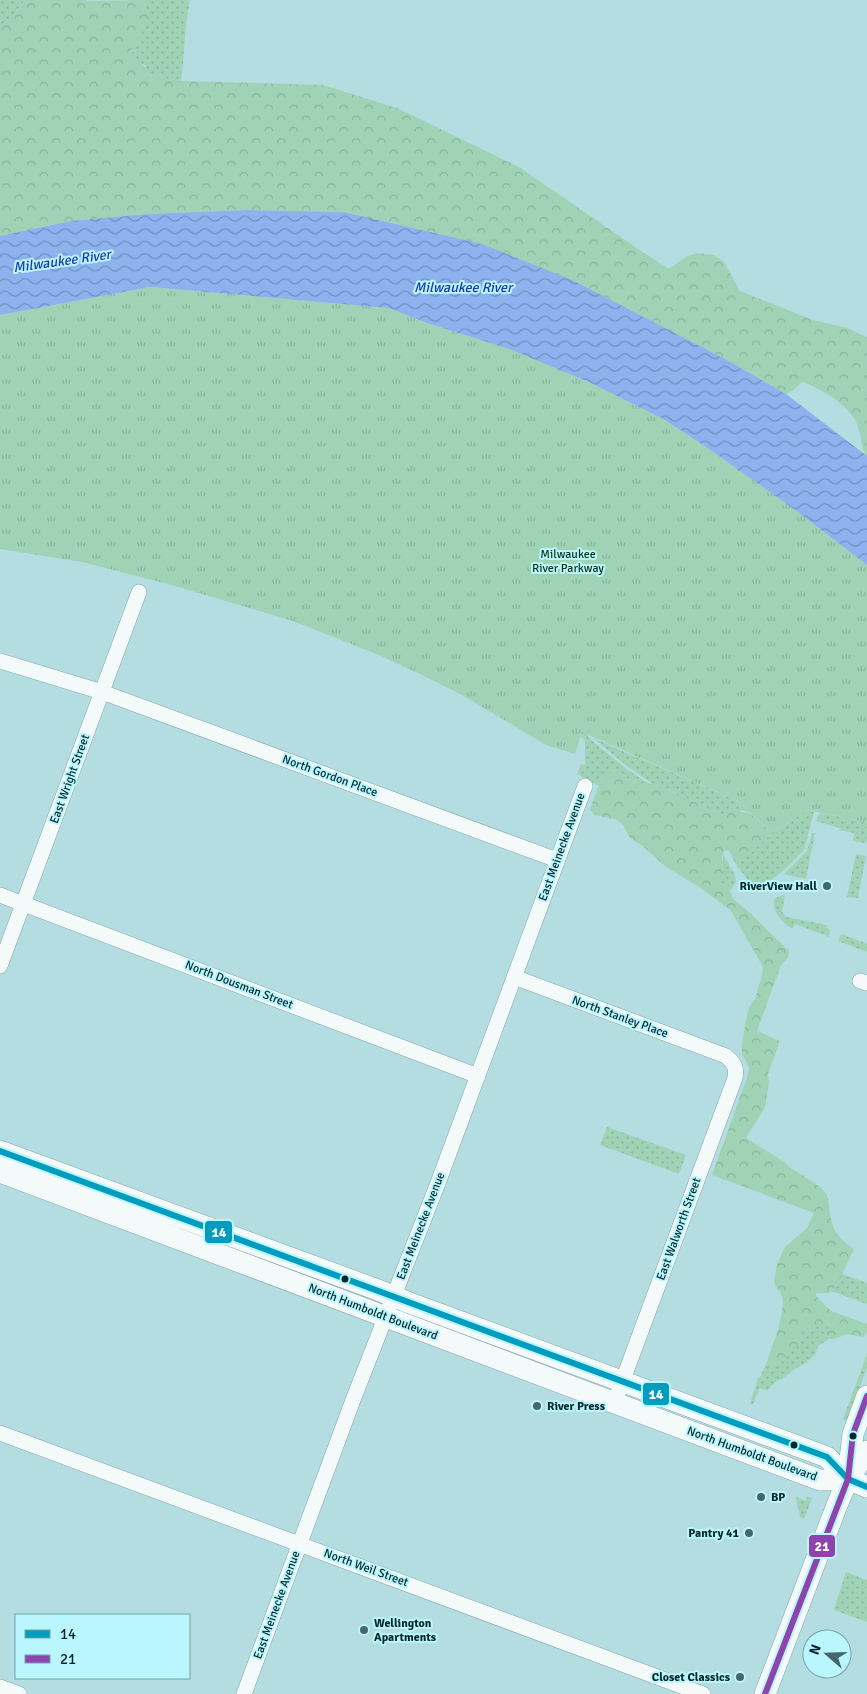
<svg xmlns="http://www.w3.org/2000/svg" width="867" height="1694" viewBox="0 0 867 1694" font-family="Signika,sans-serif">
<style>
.grass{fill:url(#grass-dots)}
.forest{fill:url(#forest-crowns)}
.park{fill:url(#park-tufts)}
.water{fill:url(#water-waves)}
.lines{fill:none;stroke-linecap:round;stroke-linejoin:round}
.street-casing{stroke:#85a7aa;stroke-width:16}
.secondary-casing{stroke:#85a7aa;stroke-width:22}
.street{stroke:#f4fafa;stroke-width:15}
.secondary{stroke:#f4fafa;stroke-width:21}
.bus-1-casing{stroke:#baf6fe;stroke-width:10}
.bus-2-casing{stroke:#baf6fe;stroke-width:10}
.bus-1{stroke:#019cbe;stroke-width:6}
.bus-2{stroke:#8e44ad;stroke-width:6}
.poi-dot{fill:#43676b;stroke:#baf6fe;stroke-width:2}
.bus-dot{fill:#06282c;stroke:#baf6fe;stroke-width:2}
.labels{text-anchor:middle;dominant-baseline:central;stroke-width:4;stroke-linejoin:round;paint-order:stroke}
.park-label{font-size:12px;fill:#0d3512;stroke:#baf6fe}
.street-label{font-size:12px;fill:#06282c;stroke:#baf6fe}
.poi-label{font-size:12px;font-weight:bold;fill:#06282c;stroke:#baf6fe;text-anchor:end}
.water-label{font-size:14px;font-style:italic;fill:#183aae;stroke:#baf6fe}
.line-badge{stroke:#baf6fe;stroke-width:2}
.badge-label{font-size:14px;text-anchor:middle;font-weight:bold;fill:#fff}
</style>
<defs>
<pattern id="grass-dots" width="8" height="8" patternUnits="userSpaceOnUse" patternTransform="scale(1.25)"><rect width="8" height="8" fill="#a0d3b6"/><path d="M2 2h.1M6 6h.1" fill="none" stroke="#88b59d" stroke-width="1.8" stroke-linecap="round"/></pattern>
<pattern id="forest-crowns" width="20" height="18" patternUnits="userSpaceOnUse" patternTransform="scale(1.25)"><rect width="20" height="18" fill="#a0d3b6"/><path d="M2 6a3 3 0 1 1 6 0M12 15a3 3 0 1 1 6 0" fill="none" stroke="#88b59d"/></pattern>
<pattern id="park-tufts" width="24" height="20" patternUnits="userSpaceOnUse" patternTransform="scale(1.25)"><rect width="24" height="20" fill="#a0d3b6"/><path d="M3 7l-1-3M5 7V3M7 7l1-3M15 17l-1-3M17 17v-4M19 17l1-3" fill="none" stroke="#88b59d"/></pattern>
<pattern id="water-waves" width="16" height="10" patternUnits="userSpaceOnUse" patternTransform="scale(1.25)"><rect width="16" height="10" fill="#8db2ee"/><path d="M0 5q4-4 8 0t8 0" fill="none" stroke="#7191c1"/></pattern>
</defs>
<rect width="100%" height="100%" fill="#b3dde1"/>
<!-- grass -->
<path class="grass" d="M0 0H25L16 13 0 26Z
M143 0H190C184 27 185 54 181 81L148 75 145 65C140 63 134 61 132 56 130 52 146 22 148 15Z
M543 712 587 734 589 738 625 768 649 784 637 783 612 770 602 777 599 786 577 774 581 764 585 765V740Z
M593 738 738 801 751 814 742 810 727 815 720 814 658 784H653L627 766Z
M807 810 814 812 804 850 784 870 757 891 737 866 772 833Z
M820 813 867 822V840L865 843 853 841 854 833 839 830 840 828 816 821Z
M812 833H815L806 879 784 874 807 851Z
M723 854 735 875 736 882 731 890 729 887 717 881 722 877Z
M856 854 866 856 858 898 847 897Z
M785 894 782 912 786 917 827 925 826 928 830 929 829 937 795 924 792 929C782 921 772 914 774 899Z
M841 934 867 944V952L838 941Z
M607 1127 686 1155 679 1174 600 1145Z
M842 1274 867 1283V1304L831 1291 838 1283Z
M823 1326 830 1328 826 1336 829 1339 818 1346 815 1355 807 1362 793 1370 782 1379 775 1382 767 1391 760 1388 753 1404H750L758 1378 761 1376 768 1359 770 1363 777 1364 800 1341 805 1329 811 1327Z
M867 1354V1368L847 1421 843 1419Z
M796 1497 806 1501 807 1497 812 1498 804 1519 800 1517Z
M846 1572 867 1580V1622L834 1610Z"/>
<!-- forest -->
<path class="forest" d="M25 0H84L88 1 143 0 148 15C145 25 141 35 136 44 135 47 132 48 132 51 129 62 148 62 148 75L181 81 323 85 397 108 519 167 638 249 669 269 686 257 697 253 714 255 724 262 740 291 813 320 847 328 867 337V456C861 450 862 441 860 433 858 429 857 422 854 418 845 403 818 387 802 382L792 391 786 394 727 360 343 212 247 210 147 214 71 221 0 236V26L16 13Z
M612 770 637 783 658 784 720 814 727 815 735 810 751 814 772 833 737 866 729 851 725 850 722 856V877L718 880 729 887 733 899 750 913 784 946V947L789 949 788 958 781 965 757 1031 780 1041 768 1074 769 1083 765 1107 746 1138 786 1163 789 1167C797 1172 820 1185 825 1192 830 1200 828 1210 831 1219 834 1233 842 1241 854 1249L838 1283 829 1293H816V1296L831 1311 867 1324V1332L863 1337 847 1334 834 1339H829L826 1333 830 1329 828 1327H811L805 1329 798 1345 777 1364 769 1363 768 1359C773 1343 786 1313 782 1296 780 1291 776 1288 774 1282L777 1264 785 1247 807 1228 814 1213 712 1175 748 1075 749 1067 742 1054V1044L747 1015 749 1007 755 999 762 975 763 967 731 911 702 889 665 866 644 847 630 838 623 825 617 820 594 815 590 809 602 777Z"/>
<!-- park -->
<path class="park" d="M150 287 388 308 427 323 514 350 591 383 665 420 709 449 795 510 867 565V822L807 810 772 833 738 801 582 732 575 754 546 745 464 696 422 675 379 655 290 620 168 584 82 562 0 549V315Z"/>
<!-- water -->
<path class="water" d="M247 210 343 212 482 244 572 280 727 360 786 394 867 456V565L795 510 709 449 665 420 591 383 512 350 427 323 388 308 150 287 0 315V236L71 221 147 214Z"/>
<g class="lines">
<defs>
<path id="street" d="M0 661 102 692 557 860
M0 895 478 1076
M0 966 139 592
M514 977 726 1056C734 1063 737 1067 735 1078L614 1404
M860 981 867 983
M0 1433 703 1694
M0 1687 19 1694
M244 1694 353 1400 438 1183 585 786"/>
<path id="secondary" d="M0 1151 378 1290 407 1302 827 1457 848 1479
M0 1172 820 1480 848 1479 867 1487
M848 1476 853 1434 867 1396
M765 1694 837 1505 848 1479 867 1451"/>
</defs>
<!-- street casing -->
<use href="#street" class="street-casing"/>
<!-- secondary casing -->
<use href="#secondary" class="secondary-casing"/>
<!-- street -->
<use href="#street" class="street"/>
<!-- secondary -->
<use href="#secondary" class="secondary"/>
<defs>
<path id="bus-1" d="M0 1151 827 1457 848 1479 867 1487"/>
<path id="bus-2" d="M765 1694 848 1479 853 1434 867 1396"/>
</defs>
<!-- bus-1 casing -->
<use href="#bus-1" class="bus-1-casing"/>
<!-- bus-2 casing -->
<use href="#bus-2" class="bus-2-casing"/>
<!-- bus-1 -->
<use href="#bus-1" class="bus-1"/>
<!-- bus-2 -->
<use href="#bus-2" class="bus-2"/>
</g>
<!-- markers -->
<g class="poi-dot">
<circle cx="827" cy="886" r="5"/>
<circle cx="537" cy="1406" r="5"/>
<circle cx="761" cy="1497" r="5"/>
<circle cx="749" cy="1533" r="5"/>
<circle cx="364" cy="1630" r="5"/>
<circle cx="740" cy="1677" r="5"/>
</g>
<g class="bus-dot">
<circle cx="345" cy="1279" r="4.5"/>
<circle cx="853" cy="1436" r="4.5"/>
<circle cx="794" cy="1445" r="4.5"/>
</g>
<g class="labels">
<!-- park labels -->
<g class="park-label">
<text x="568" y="554">Milwaukee<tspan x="568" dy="14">River Parkway</tspan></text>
</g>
<!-- street labels -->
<g class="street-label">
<text transform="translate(330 776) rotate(20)">North Gordon Place</text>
<text transform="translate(70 779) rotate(-70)">East Wright Street</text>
<text transform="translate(562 847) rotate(-70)">East Meinecke Avenue</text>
<text transform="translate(239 985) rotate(21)">North Dousman Street</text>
<text transform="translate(620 1017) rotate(20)">North Stanley Place</text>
<text transform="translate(421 1226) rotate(-69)">East Meinecke Avenue</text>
<text transform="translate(679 1229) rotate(-70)">East Walworth Street</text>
<text transform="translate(373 1312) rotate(21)">North Humboldt Boulevard</text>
<text transform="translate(752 1454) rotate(20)">North Humboldt Boulevard</text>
<text transform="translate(366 1568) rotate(20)">North Weil Street</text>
<text transform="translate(277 1605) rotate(-70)">East Meinecke Avenue</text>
</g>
<!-- poi labels -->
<g class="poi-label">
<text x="817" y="886">RiverView Hall</text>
<text x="547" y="1406" text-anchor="start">River Press</text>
<text x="771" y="1497" text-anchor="start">BP</text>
<text x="739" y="1533">Pantry 41</text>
<text x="374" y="1623" text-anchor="start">Wellington<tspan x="374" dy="14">Apartments</tspan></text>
<text x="730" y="1677">Closet Classics</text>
</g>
<!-- water labels -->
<g class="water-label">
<text transform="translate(62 261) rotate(-8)">Milwaukee River</text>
<text x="463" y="287">Milwaukee River</text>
</g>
</g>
<g class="line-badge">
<rect x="204" y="1220" width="29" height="24" rx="5" fill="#019cbe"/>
<rect x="642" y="1382" width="28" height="24" rx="5" fill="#019cbe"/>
<rect x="808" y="1534" width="28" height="24" rx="5" fill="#8e44ad"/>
</g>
<g class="badge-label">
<text x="219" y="1237">14</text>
<text x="656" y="1399">14</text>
<text x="822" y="1551">21</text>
</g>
<!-- legend -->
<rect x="15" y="1614" width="175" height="65" fill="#baf6fe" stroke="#72a4aa"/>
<rect x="25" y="1630" width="25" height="8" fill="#019cbe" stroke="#72a4aa"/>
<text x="60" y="1639" font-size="15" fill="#06282c">14</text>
<rect x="25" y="1655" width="25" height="8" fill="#8e44ad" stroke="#72a4aa"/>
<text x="60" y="1664" font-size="15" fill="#06282c">21</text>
<!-- north arrow -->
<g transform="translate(827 1654) rotate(290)"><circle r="24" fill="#baf6fe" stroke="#72a4aa"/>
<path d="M0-4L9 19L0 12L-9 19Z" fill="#43676b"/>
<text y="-8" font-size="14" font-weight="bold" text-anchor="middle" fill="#06282c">N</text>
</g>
</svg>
